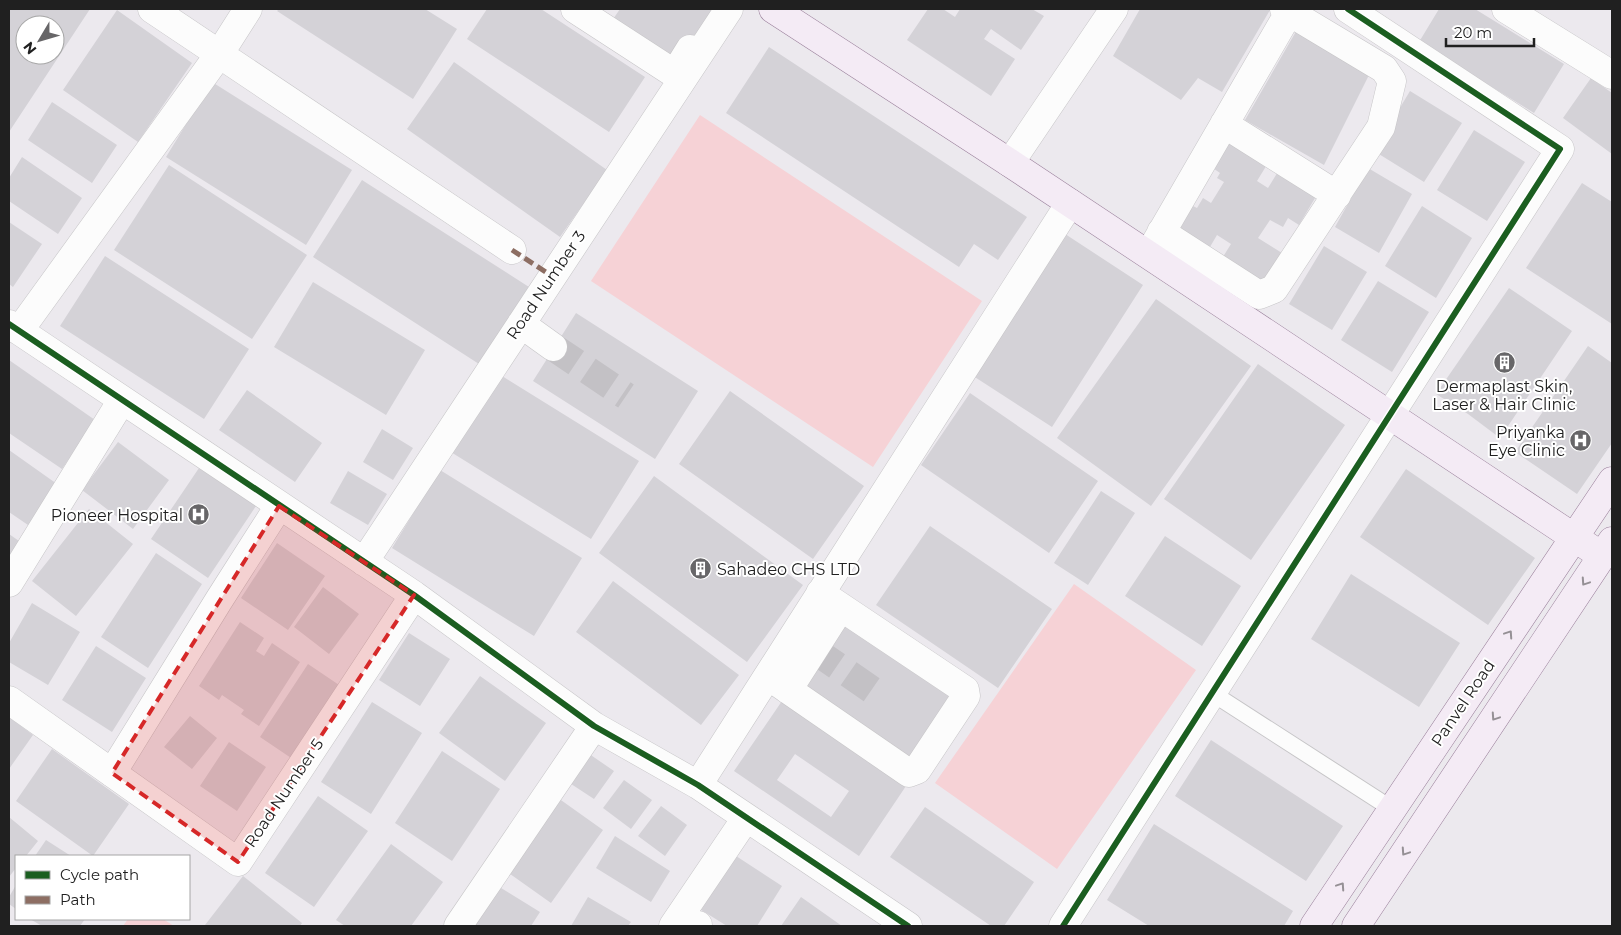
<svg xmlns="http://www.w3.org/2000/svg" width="1621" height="935" viewBox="0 0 1621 935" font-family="Montserrat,sans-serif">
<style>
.park{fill:#f6d2d6}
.building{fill:#d4d2d7;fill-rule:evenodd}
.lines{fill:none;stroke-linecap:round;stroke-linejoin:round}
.street-tunnel{stroke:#c3c1c5;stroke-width:28;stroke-dasharray:28 14;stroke-linecap:butt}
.lane-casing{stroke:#c6c5c7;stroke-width:18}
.street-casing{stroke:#c6c5c7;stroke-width:29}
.secondary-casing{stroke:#997f9a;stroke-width:29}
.lane{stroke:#fcfcfc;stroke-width:16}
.street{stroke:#fcfcfc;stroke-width:28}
.secondary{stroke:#f4ebf5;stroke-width:28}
.quiet{stroke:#8d6e63;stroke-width:5;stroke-dasharray:10 5;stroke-linecap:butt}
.cycleway-casing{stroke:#fff;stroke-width:9}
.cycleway{stroke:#1b5e20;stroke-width:6}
.oneway{stroke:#959095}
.marked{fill:#d62828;fill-opacity:0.2;stroke:#d62828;stroke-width:4;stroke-dasharray:10 6;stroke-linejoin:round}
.labels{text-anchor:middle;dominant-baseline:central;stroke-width:4;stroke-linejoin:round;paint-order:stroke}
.street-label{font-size:16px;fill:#202020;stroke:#fff}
.poi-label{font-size:16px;fill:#202020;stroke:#fff;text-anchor:end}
</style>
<rect width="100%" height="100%" fill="#ece9ee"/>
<!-- park -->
<path class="park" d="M700 115 982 301 873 467 591 281Z
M1074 584 1196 670 1057 869 935 783Z
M128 919H163L174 926H123Z"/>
<!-- building -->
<path class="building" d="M9 9H90L9 132ZM25 25H55V55H25Z
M279 9H425L457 29 413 99 277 11Z
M487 9H541L645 77 609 132 467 39Z
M620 9H713L674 68 609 25Z
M928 9H943L955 17 960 9H1032L1044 16 1021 50 991 29 984 39 1015 59 991 96 907 40Z
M1140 9H1268L1270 10 1222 92 1198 78 1181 100 1113 56Z
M1439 9H1475L1564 64 1534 113 1419 42Z
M117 10 192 63 138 142 63 90Z
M1298 28 1369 75 1324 165 1245 120Z
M769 47 1027 217 998 260 974 244 959 267 726 113Z
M454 62 607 170 560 237 407 129Z
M1591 78 1612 93V154L1563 118Z
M212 82 352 170 306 245 166 157Z
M1410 91 1462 123 1424 182 1374 151Z
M52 102 117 145 92 183 28 140Z
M1474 130 1525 162 1487 221 1437 190Z
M1226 138 1268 163 1257 181 1268 188 1279 170 1318 193 1299 225 1288 218 1283 227 1270 220 1258 238 1282 253 1263 285 1221 260 1231 244 1217 235 1207 252 1171 230 1187 203 1197 208 1203 198 1211 203 1224 182 1217 178 1220 173 1210 166Z
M22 157 82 198 58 234 9 201V178Z
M169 165 307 255 252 339 114 250Z
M1368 168 1412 194 1379 253 1335 227Z
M362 180 529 287 479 364 313 257Z
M1582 183 1612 202V324L1526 268Z
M1422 206 1472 238 1436 298 1385 266Z
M9 222 42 244 13 287 9 284Z
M1059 230 1143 285 1052 427 967 372Z
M1324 246 1367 272 1332 330 1289 304Z
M105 256 249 349 204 419 60 326Z
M1378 281 1429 312 1392 372 1341 340Z
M313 282 425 350 386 415 274 347Z
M1509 288 1572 331 1500 438 1468 414 1436 394Z
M1156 299 1251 366 1151 506 1057 438Z
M576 313 698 391 655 459 533 381Z
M1588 346 1612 363V443L1577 494 1515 452Z
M9 360 95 420 62 469 9 433Z
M1258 364 1345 425 1251 560 1164 499Z
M494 371 639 461 591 539 446 449Z
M247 390 322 443 295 482 219 430Z
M730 391 864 486 813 559 679 464Z
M970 393 1098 481 1049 553 921 465Z
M382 429 413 448 393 480 363 462Z
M118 442 169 480 133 529 82 490Z
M9 450 57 484 28 525 9 512Z
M199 468 256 506 208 578 151 539Z
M1406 469 1535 558 1488 625 1360 537Z
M440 470 582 558 534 636 392 548Z
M348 471 387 494 368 525 330 503Z
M654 476 803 585 747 662 599 553Z
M1101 491 1135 513 1088 585 1054 563Z
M89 509 133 544 76 616 32 581Z
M930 526 1052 609 998 688 876 605Z
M9 534 19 541 9 556Z
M1165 536 1241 586 1202 646 1125 596Z
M277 543 325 576 288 630 241 598Z
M156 553 202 584 148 668 101 637Z
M1351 574 1460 643 1419 707 1311 639Z
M613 581 739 675 701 725 576 632Z
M323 587 359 614 329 654 294 627Z
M32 603 80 632 48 685 9 662V643Z
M840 611 959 693 910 767 793 685Z
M240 622 264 638 256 651 264 656 272 643 300 662 259 726 241 714 244 710 222 695 219 700 199 686Z
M409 633 450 659 420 706 379 680Z
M96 646 146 678 112 732 62 700Z
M308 664 348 691 300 764 260 737Z
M480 676 546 723 505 781 439 733Z
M782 701 906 786 859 856 734 771ZM795 754 849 791 831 817 777 780Z
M372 702 422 733 371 814 321 782Z
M190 716 217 738 192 769 164 747Z
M9 717 33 735 9 769Z
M1211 740 1343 826 1306 881 1175 796Z
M229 742 266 767 237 811 200 786Z
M52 749 129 804 93 856 16 801Z
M582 749 614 771 594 799 562 778Z
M442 751 500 789 452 861 395 823Z
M624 780 652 800 631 829 603 808Z
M551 793 603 830 551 903 499 866Z
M318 796 368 831 314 907 265 873Z
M661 806 687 825 665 856 638 836Z
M925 807 1034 882 1004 926H991L890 857Z
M9 817 38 841 26 856H16V868L9 877Z
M1154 824 1293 911 1284 926H1149L1107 900Z
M615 836 670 871 651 902 596 868Z
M46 840 71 856H35Z
M391 844 443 882 411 926H345L336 920Z
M733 854 782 886 757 926H727L698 908Z
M243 876 302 923 300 926H207L205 925Z
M493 883 540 912 531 926H466Z
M16 885V909L9 904V897Z
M588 897 631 922 628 926H571Z
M801 897 842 926H781Z
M30 919H85L80 926H42Z"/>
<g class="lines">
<!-- street-tunnel -->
<path class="street-tunnel" d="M553 347 626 396
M814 650 875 692"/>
<defs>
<path id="lane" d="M1212 693 1392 809"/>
<path id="street" d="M152 9 512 250
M575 9 672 72 677 70 690 49
M1506 9 1612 75
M1224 124 1337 195
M1010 163 1114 9
M1161 232 1259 295 1274 289 1381 127 1392 81 1384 69 1284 9
M1153 247 1291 9
M9 324 414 595 594 726 698 785 908 926
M521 324 553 347
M19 331 220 53 248 9
M364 562 729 9
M9 583 122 400
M768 676 909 773 917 770 966 696 965 690 820 593
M788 690 841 607
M9 700 238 862 414 595
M112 773 219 600 279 506
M698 785 1070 203
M458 926 594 726
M673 926 746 818
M697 926 698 925
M1063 926 1560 149 1348 9"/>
<path id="secondary" d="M773 9 1010 163 1602 556
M1314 926 1612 481
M1356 926 1612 541"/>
</defs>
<!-- lane casing -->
<use href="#lane" class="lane-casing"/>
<!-- street casing -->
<use href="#street" class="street-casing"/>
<!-- secondary casing -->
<use href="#secondary" class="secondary-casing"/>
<!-- lane -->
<use href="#lane" class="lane"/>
<!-- street -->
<use href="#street" class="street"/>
<!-- secondary -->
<use href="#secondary" class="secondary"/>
<!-- quiet -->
<path class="quiet" d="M512 250 552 276"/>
<defs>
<path id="cycleway" d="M9 324 414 595 594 726 698 785 908 926
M1063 926 1560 149 1348 9"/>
</defs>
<!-- cycleway casing -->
<use href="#cycleway" class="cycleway-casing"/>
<!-- cycleway -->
<use href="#cycleway" class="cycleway"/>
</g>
<!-- one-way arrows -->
<defs><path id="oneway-chevron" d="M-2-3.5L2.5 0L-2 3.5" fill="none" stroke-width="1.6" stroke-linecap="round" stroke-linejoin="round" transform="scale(1.25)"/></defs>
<g class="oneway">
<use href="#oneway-chevron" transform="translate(1585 582) rotate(124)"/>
<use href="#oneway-chevron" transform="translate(1509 634) rotate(-56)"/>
<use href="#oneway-chevron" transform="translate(1495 717) rotate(124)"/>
<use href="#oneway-chevron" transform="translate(1405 852) rotate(124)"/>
<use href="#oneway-chevron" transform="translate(1341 886) rotate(-56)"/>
</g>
<!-- marked area -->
<path class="marked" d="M279 506 414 595 238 862 112 773Z"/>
<!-- icons -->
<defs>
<symbol id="building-disc" viewBox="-11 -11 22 22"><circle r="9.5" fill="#676668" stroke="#fff"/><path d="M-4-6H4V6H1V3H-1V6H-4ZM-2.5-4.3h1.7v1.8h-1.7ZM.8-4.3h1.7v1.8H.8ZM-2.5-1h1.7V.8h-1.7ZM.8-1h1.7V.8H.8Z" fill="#fff"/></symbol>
<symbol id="hospital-disc" viewBox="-11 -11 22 22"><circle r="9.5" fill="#676668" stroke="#fff"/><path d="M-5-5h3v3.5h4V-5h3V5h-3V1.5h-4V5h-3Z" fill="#fff"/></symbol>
</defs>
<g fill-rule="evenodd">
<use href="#building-disc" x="1492" y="350" width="25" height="25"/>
<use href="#hospital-disc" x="1568" y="428" width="25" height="25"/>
<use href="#hospital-disc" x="186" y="502" width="25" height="25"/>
<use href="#building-disc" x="688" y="556" width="25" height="25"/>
</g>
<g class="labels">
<!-- street labels -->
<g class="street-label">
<text transform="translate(546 285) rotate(-56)">Road Number 3</text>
<text transform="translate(1463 703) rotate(-56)">Panvel Road</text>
<text transform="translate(284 793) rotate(-56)">Road Number 5</text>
</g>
<!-- poi labels -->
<g class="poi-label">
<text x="1504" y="386" text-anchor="middle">Dermaplast Skin,<tspan x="1504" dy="18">Laser &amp; Hair Clinic</tspan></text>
<text x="1565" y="432">Priyanka<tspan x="1565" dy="18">Eye Clinic</tspan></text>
<text x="183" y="515">Pioneer Hospital</text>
<text x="717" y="569" text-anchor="start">Sahadeo CHS LTD</text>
</g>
</g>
<!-- border -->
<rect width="1621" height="935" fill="none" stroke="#202020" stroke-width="20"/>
<!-- legend -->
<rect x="15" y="855" width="175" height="65" fill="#ffffff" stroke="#a6a6a6"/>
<rect x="25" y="871" width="25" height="8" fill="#1b5e20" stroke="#a6a6a6"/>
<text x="60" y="880" font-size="15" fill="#202020">Cycle path</text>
<rect x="25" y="896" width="25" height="8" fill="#8d6e63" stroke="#a6a6a6"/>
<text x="60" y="905" font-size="15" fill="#202020">Path</text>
<!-- north arrow -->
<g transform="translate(40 40) rotate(232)"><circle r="24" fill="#ffffff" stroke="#a6a6a6"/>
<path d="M0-4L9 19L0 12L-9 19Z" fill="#676668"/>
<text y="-8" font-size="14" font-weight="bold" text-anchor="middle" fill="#202020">N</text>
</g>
<!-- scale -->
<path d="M1446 38v8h88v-8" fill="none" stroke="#202020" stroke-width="2.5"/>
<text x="1454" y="38" font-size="15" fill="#202020" stroke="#ffffff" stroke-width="4" paint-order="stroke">20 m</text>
</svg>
